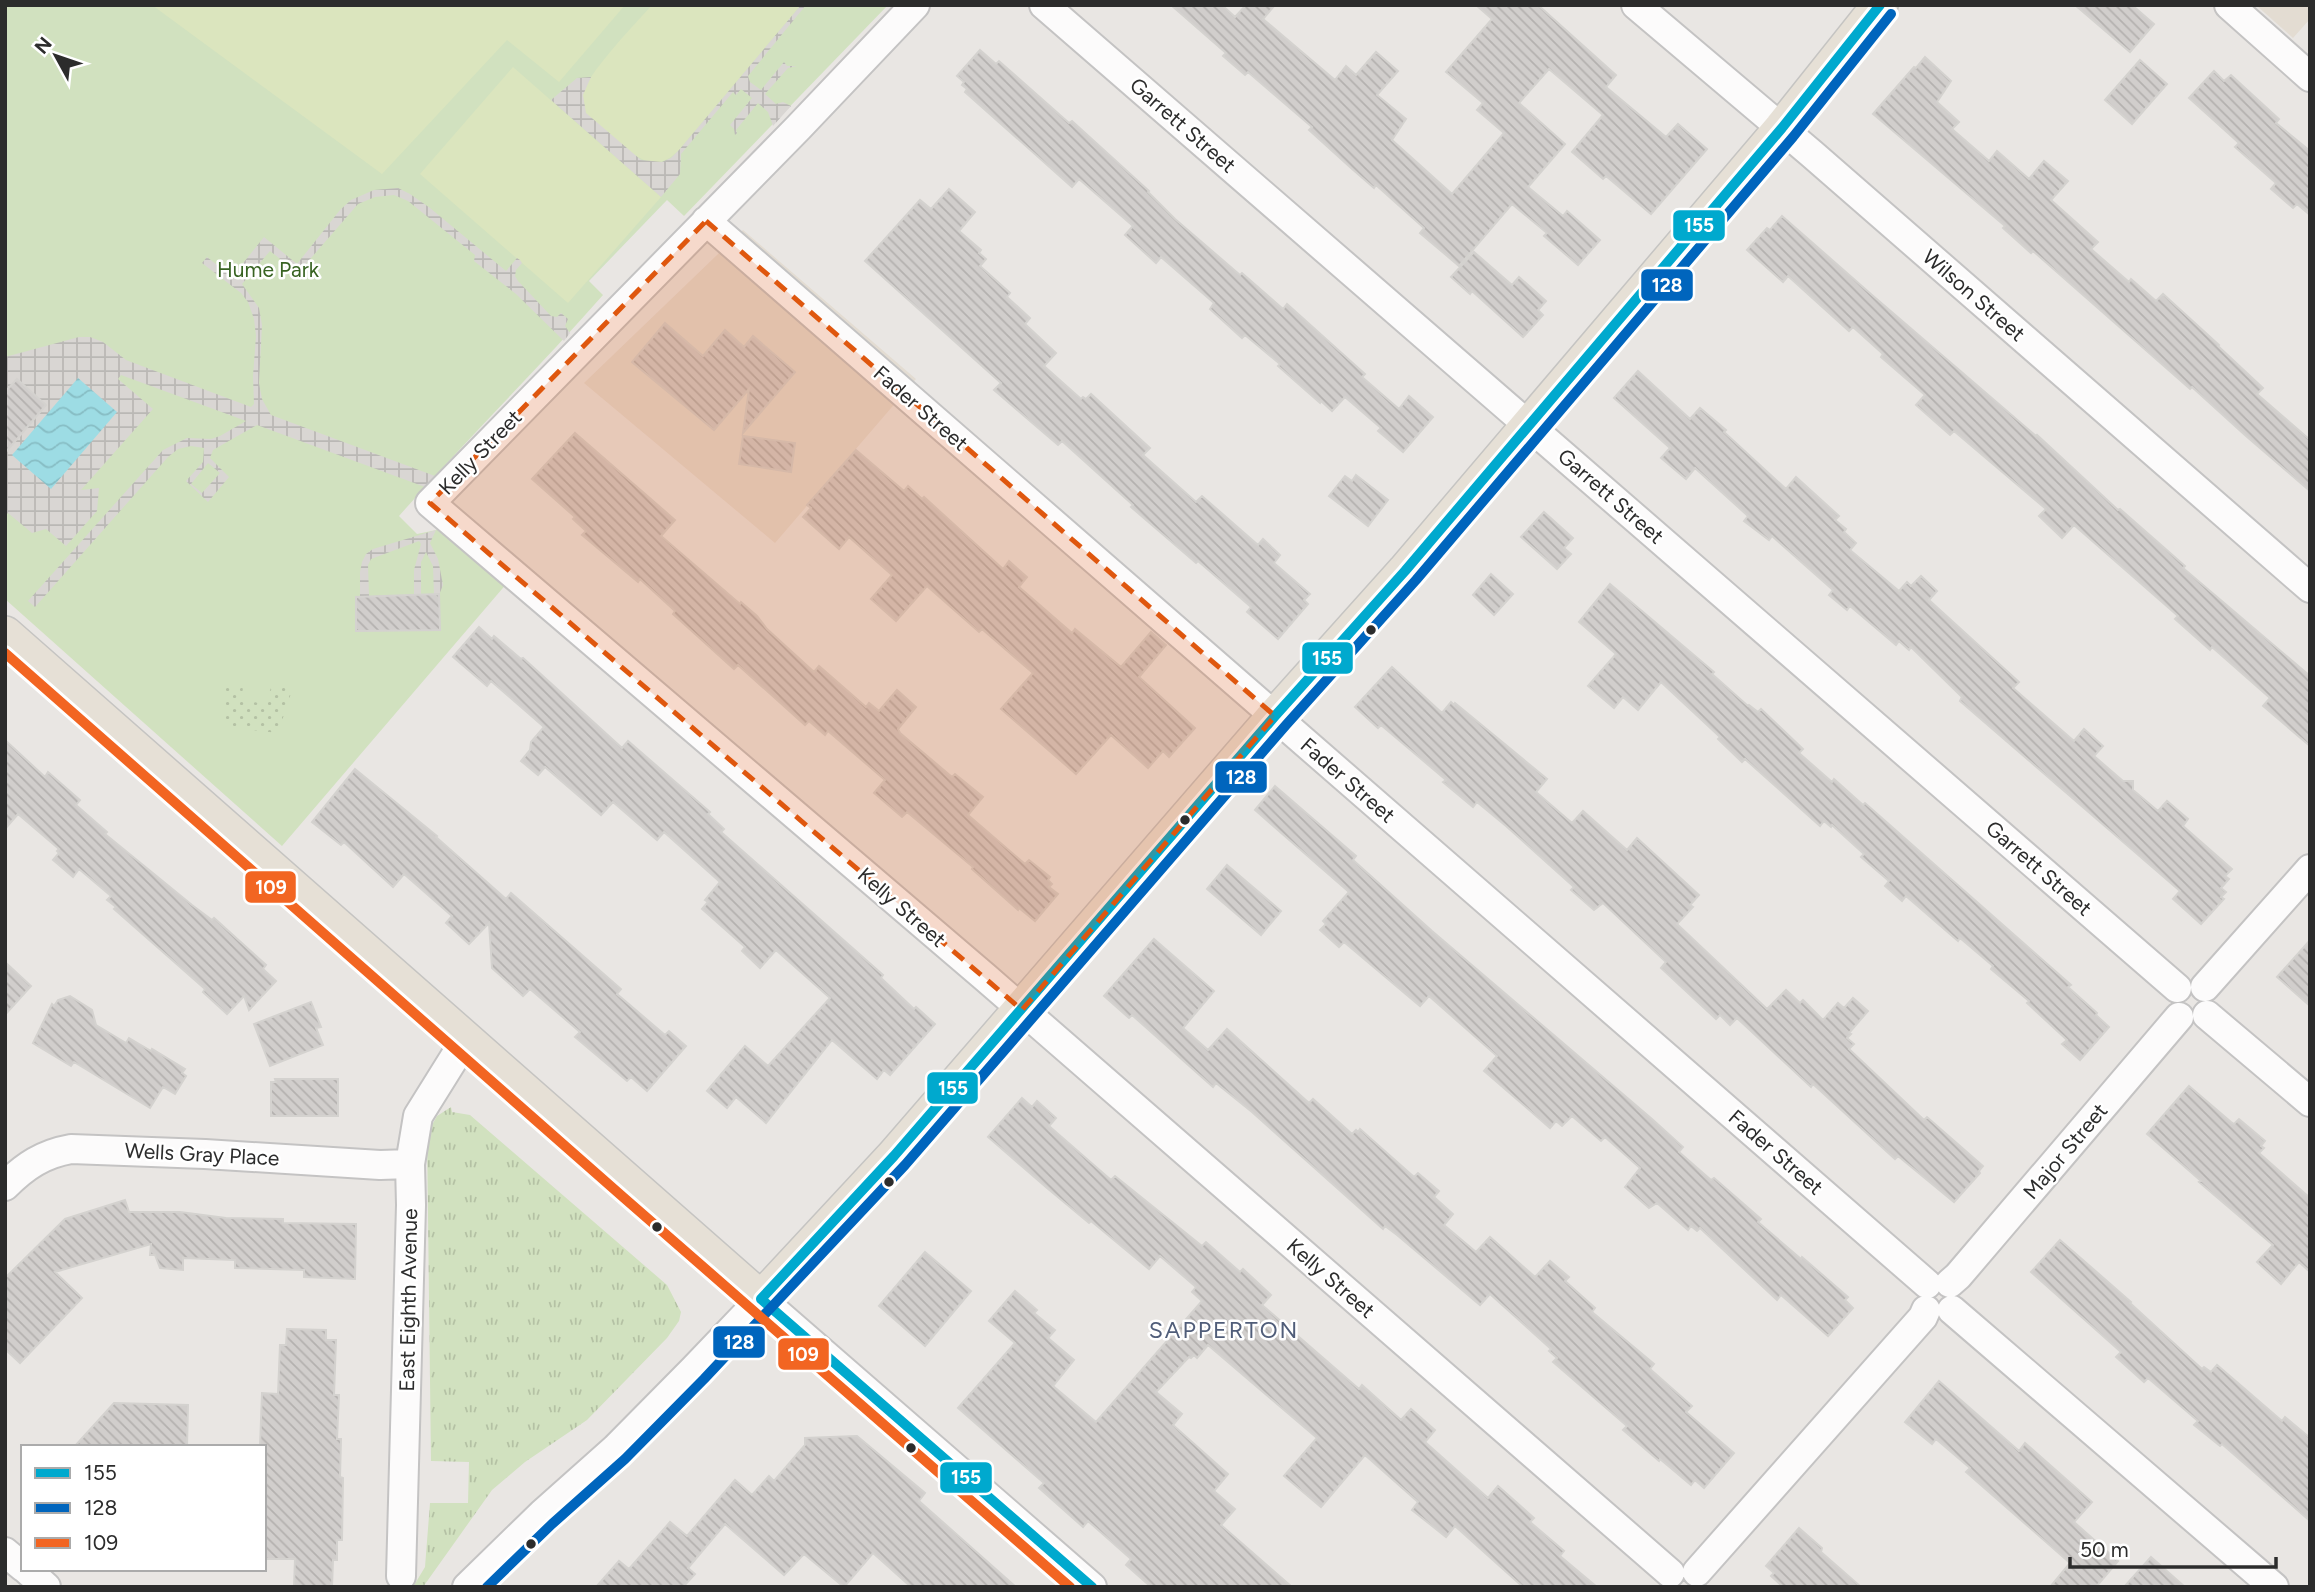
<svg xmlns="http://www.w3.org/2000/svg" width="2315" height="1592" viewBox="0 0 2315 1592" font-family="Figtree,sans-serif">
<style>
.education{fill:#e3dcd2}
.grass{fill:url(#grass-tufts)}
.park{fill:#d1e1bf}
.garden{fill:url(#garden-dots)}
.pitch{fill:#dbe5be}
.plaza{fill:url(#plaza-grid);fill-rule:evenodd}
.water{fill:url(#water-waves)}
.building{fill:url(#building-back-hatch);stroke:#d4d2cf;stroke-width:2}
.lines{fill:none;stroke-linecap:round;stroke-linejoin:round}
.minor-casing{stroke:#c4c3c3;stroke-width:32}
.major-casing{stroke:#c5c4c2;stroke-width:38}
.minor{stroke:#fcfbfb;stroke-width:28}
.major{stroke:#e6e0d6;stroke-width:35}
.bus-1-casing{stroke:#fff;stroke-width:16}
.bus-2-casing{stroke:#fff;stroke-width:16}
.bus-3-casing{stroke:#fff;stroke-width:16}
.bus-1{stroke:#00a9ce;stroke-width:10}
.bus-2{stroke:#0065bd;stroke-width:10}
.bus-3{stroke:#f26522;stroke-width:10}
.marked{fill:#df570e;fill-opacity:0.2;stroke:#df570e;stroke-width:5;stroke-dasharray:14 9;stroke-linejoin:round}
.bus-dot{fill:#2c2c2c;stroke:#fff;stroke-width:2.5}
.labels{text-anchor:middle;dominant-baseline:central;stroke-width:5;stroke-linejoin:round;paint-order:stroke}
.street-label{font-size:21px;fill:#2c2c2c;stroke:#fff}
.park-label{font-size:21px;fill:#386322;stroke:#fff}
.neighbourhood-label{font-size:23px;letter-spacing:2px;fill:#505d79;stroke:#fff}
.line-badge{stroke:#fff;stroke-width:2.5}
.badge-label{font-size:19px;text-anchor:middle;font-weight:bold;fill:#fff}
</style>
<defs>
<pattern id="grass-tufts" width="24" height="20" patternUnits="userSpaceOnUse" patternTransform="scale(1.75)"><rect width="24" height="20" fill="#d1e1bf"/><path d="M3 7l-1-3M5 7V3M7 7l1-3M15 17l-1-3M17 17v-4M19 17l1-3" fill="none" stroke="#b4c1a4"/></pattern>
<pattern id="garden-dots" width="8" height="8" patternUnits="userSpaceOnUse" patternTransform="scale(1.75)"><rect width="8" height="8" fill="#d1e1bf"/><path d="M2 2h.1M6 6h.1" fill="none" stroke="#b4c1a4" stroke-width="1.8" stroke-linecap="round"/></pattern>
<pattern id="plaza-grid" width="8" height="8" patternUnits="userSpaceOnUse" patternTransform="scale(1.75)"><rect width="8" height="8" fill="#d9d6d3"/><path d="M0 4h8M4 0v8" fill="none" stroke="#bab8b5"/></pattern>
<pattern id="water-waves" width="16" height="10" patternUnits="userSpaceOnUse" patternTransform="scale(1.75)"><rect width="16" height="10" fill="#9ddce4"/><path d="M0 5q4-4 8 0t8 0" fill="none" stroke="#87bdc4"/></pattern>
<pattern id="building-back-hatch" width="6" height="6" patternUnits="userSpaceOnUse" patternTransform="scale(1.75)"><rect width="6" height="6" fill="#d1cecc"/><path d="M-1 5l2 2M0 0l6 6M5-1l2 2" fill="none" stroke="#b4b1af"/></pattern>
</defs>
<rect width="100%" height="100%" fill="#e9e6e3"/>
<!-- education -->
<path class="education" d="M2256 5H2310V19L2293 38Z
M743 230 916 379 775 543 584 383Z"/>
<!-- grass -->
<path class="grass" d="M451 1107 452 1112 470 1115 667 1285 681 1312 679 1321 667 1338 587 1420 525 1462 492 1490 423 1587H413L425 1567 430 1503H468L469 1462 431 1461 427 1134 437 1116Z"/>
<!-- park -->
<path class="park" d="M5 5H888L684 216 667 200 589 281 603 295C537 370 465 441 399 516L417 534 441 529 508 582 282 846 5 599Z"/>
<!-- garden -->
<path class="garden" d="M223 683 243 686 242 700 265 704 272 685 293 687 278 733 225 727Z"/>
<!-- pitch -->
<path class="pitch" d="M152 5H625L559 82 507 40 382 174Z
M652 5H801L679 150C670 159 663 163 651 162 637 161 595 127 587 115 583 109 582 100 583 94 586 75 637 22 652 5Z
M513 67 661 197 568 303 420 174Z"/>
<!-- plaza -->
<path class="plaza" d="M801 5H806L748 76 750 82 761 90 784 62 787 66H797L788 68 765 94 776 104 783 102 791 106 773 126 768 112 758 103 736 130 737 133 735 135 734 129 730 125 752 98 741 89 736 95 733 92 681 154 680 174 661 197 551 100 577 78 591 77 583 95 586 113 641 160 662 162 671 158 679 150Z
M398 188 410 194 430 208 506 271 517 258 520 260 522 263 516 270 515 276 518 281 551 316 557 317 561 313 568 319 565 326 570 333 564 341 516 294 474 261 475 255 408 201 394 195 375 197 358 204 298 273 270 251 242 284 259 308 262 325 259 383 262 399 271 415 435 476 425 487 257 425 213 450 210 458 229 477 208 502 186 481 203 462 204 448 191 446 178 449 168 457 35 607 28 601 163 450 187 438 211 439 220 436 246 421 121 375 118 379 153 409 81 490 99 488 97 511 66 546 46 529 32 533 8 513 5 516V448L8 450 46 405 17 380 5 392V357L79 337H90L103 342 126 360 251 407 254 404 253 376 256 336 254 319 248 302 241 293 202 263 207 257 232 277 264 237 297 264 340 210 351 200 374 190ZM208 463 220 473 202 493 191 484Z
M436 530 430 543 438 559 443 585 439 595H434L433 566 426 552 421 562V595H414V570L421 544 419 541 371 559 368 565 369 596H360V572L362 562 366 554 373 549Z"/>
<!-- water -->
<path class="water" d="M78 378 117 412 51 489 12 455Z"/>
<!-- building -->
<path class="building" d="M1171 5H1222L1235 17 1246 5H1275L1263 19 1335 80 1346 66 1356 75 1376 52 1398 71 1377 95 1406 119 1392 140 1452 194 1504 133 1477 110 1483 103 1446 72 1492 19 1476 5H1538L1616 75 1606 87 1666 137 1678 124 1707 149 1651 214 1606 176 1603 179 1572 152 1603 115 1549 69 1519 103 1565 144 1528 187 1563 216 1567 211 1600 240 1578 265 1544 236 1547 233 1512 204 1459 266 1420 233 1424 228 1376 185 1374 188 1351 168 1309 130 1312 127 1248 72 1245 75 1223 56 1226 53Z
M2075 5H2132L2154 24 2130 52Z
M980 50 996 64 999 61 1069 123 1072 121 1149 191 1148 192 1175 219 1240 275 1242 273 1283 309 1287 304 1365 374 1362 377 1399 409 1409 396 1433 417 1403 452 1378 431 1381 428 1345 397 1332 411 1321 401 1320 403 1278 366 1280 364 1245 335 1242 338 1210 309 1214 303 1161 257 1156 263 1125 235 1133 226 1079 179 1072 187 965 92 967 89 962 85 964 82 957 76Z
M1925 57 1951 81 1937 102 1959 122 1952 129 1989 161 1997 151 2029 179 2044 161 2068 181 2051 200 2098 242 2091 249 2129 282 2131 279 2156 301 2163 294 2219 345 2218 346 2263 388 2257 394 2310 440V491L2246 436 2192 387 2190 389 2033 251 2031 253 2003 228 2005 226 1873 114 1914 67 1916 68Z
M2140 60 2167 84 2132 124 2105 100Z
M2214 71 2224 81 2231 75 2279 119 2276 123 2310 151V215L2297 204 2293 208 2271 189 2276 183 2235 147 2239 143 2189 98Z
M949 189 975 212 959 231 981 250 979 253 986 259 980 266 1010 293 1007 297 1030 318 1025 324 1056 353 1044 366 1081 399 1083 397 1086 399 1091 394 1150 448 1143 455 1196 502 1202 496 1258 545 1263 539 1280 555 1274 563 1310 594 1304 600 1308 604 1278 639 1247 612 1251 607 1198 561 1196 563 1131 507 1133 505 1062 441 1058 445 994 390 1001 383 865 261 920 200 931 209Z
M1782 216 1872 295 2036 436 2037 435 2118 510 2120 509 2185 566 2183 568 2310 676V746L2263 706 2270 698 2212 647 2210 650 2175 619 2178 616 2074 525 2062 538 2039 516 2046 509 1954 431 1950 435 1916 405 1925 395 1881 357 1883 354 1853 327 1849 331 1788 276 1783 282 1747 250 1767 228 1770 230Z
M1474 252 1512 285 1519 277 1546 301 1538 310 1543 315 1523 337 1472 291 1470 294 1451 277Z
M665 323 703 356 725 330 744 347 753 336 795 372 743 433 749 389 714 430 632 362Z
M1638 371 1690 419 1700 408 1726 430 1724 432 1786 489 1796 477 1839 516 1835 520 1846 529 1844 532 1856 543 1850 550 1899 591 1907 582 1911 586 1921 576 1937 591 1929 600 2019 682 2013 688 2074 741 2084 729 2103 746 2094 756 2123 781H2133V790L2158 811 2167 801 2188 819 2183 826 2232 869 2225 876 2229 879 2221 888 2226 892 2221 897 2224 899 2201 924 2173 899 2180 891 1960 701 1962 697 1911 647 1909 650 1899 641 1896 645 1850 606 1847 610 1829 595 1833 590 1772 536 1769 540 1744 521 1748 516 1695 468 1686 479 1661 458 1670 448 1614 398Z
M17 379 46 405 5 453V392Z
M575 433 675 520 661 536 740 604 741 602 757 616 767 629 814 672 819 666 866 707 869 703 879 711 897 690 916 707 898 729 900 733 952 777 955 774 983 797 968 815 1025 864 1029 860 1050 877 1048 880 1052 884 1049 887 1058 894 1035 921 1019 908 1018 910 972 869 973 867 907 812 902 817 874 793 885 780 828 731 825 735 809 721 805 725 738 665 734 669 673 614 675 611 640 579 638 582 582 535 586 531 573 519 575 517 532 479Z
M743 436 795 443 791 472 739 464Z
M856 450 904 491 908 486 922 499 924 497 1003 569 1009 561 1027 577 1019 587 1072 633 1075 629 1121 667 1151 632 1166 645 1139 677 1195 728 1169 757 1163 751 1148 768 1111 735 1076 774 1001 709 1033 673 982 629 979 632 927 586 896 621 871 599 892 575 849 537 839 549 803 517 811 508 807 505Z
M1356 475 1388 500 1368 526 1329 496 1345 476 1352 481Z
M1544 512 1573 538 1564 548 1571 554 1557 569 1521 537Z
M1491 574 1513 594 1494 615 1473 595Z
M1610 584 1714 672 1712 674 1748 706 1749 705 1758 712 1761 709 1803 749 1799 753 1832 782 1834 779 1863 805 1865 803 2071 985 2068 987 2097 1013 2096 1015 2109 1027 2080 1060 2062 1044 2067 1040 2027 1003 2029 1001 1991 969 1993 966 1960 938 1958 941 1906 896 1902 901 1885 886 1889 881 1861 857 1864 854 1832 825 1831 827 1824 821 1820 826 1745 759 1742 762 1718 739 1720 737 1661 682 1638 710 1623 697 1614 708 1588 686 1616 654 1579 622Z
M439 594 440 630 356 631V597Z
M479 627 492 639 494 636 521 659 523 658 622 748 628 741 710 812 708 814 724 829 721 832 883 975 881 978 914 1009 916 1007 935 1024 890 1075 884 1070 877 1079 832 1040 766 1123 736 1097 727 1108 707 1091 745 1046 768 1066 830 998 776 950 760 968 742 951 745 947 702 909 708 902 705 900 720 882 664 832 657 840 613 802 601 815 545 767 538 775 521 761 530 750 531 742 544 727 491 681 487 686 453 657Z
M1392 667 1442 713 1451 702 1454 705 1455 703 1547 779 1536 792 1572 823 1583 811 1627 850 1637 838 1699 895 1690 905 1693 907 1677 924 1767 1009 1786 990 1800 1003 1803 1000 1823 1020 1838 1003 1844 1008 1853 998 1868 1011 1849 1033 1851 1034 1847 1038 1854 1044 1849 1049 1924 1120 1927 1117 1983 1166 1979 1171 1980 1173 1954 1202 1898 1156 1895 1159 1813 1084 1811 1087 1737 1018 1730 1025 1720 1015 1716 1019 1661 968 1666 962 1603 903 1594 910 1571 890 1574 887 1506 826 1477 802 1473 807 1443 782 1446 780 1381 725 1378 728 1355 707Z
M5 740 45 777 48 772 80 800 76 805 107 832 105 834 192 905 212 920 214 918 266 965 263 969 276 981 249 1010 244 996 227 1014 203 992 205 989 114 909 116 907 107 900 111 896 79 869 73 877 53 860 59 853 57 851 59 849 18 814 5 829Z
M355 769 437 836 436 837 506 899 511 893 621 989 617 994 665 1035 669 1031 686 1046 647 1091 631 1077 627 1081 575 1037 580 1032 530 989 523 996 492 968 489 923 469 944 446 923 452 916 404 874 393 887 344 842 341 845 312 822Z
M1275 786 1356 856 1353 860 1432 931 1652 1119 1683 1147 1679 1152 1711 1180 1714 1178 1761 1219 1758 1222 1801 1259 1802 1257 1848 1297 1845 1300 1853 1308 1828 1336 1781 1295 1777 1300 1700 1228 1697 1231 1691 1226 1688 1230 1657 1203 1649 1208 1625 1187 1640 1168 1605 1137 1601 1141 1572 1116 1562 1126 1556 1121 1550 1128 1484 1071 1497 1056 1429 996 1420 1006 1344 942 1339 947 1320 930 1326 924 1323 921 1349 892 1255 810Z
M1227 865 1281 911 1261 935 1207 889Z
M1154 939 1214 991 1183 1028 1208 1050 1227 1029 1309 1103 1313 1099 1352 1134 1356 1130 1358 1132 1360 1129 1414 1177 1418 1173 1439 1191 1434 1197 1453 1214 1444 1225 1476 1252 1490 1237 1535 1277 1550 1261 1569 1277 1565 1281 1595 1308 1592 1312 1654 1364 1650 1369 1692 1406 1686 1412 1734 1453 1704 1488 1695 1480 1691 1485 1660 1459 1659 1461 1623 1430 1627 1426 1553 1362 1557 1358 1549 1351 1551 1349 1490 1294 1480 1305 1397 1235 1385 1226 1383 1229 1252 1112 1216 1083 1213 1087 1132 1015 1129 1018 1104 996Z
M2310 940V1006L2277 977Z
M5 962 31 986 5 1015Z
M70 996 92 1010 96 1025 126 1043 129 1038 151 1051 152 1049 185 1069 182 1073 186 1076 175 1094 163 1087 150 1108 74 1062 71 1066 33 1043 52 1004 54 1006 58 1000Z
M311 1002 321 1027 316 1028 323 1045 270 1066 254 1024Z
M275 1079H338V1116H271V1082H276Z
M2189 1086 2231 1122 2234 1124 2239 1119 2265 1141 2261 1146 2264 1148 2259 1153 2310 1198V1272L2299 1262 2281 1284 2257 1262 2273 1245 2199 1182 2201 1181 2147 1134Z
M1022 1098 1032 1107 1037 1101 1056 1118 1049 1126 1111 1180 1115 1176 1202 1246 1206 1242 1240 1272 1243 1269 1271 1295 1262 1305 1359 1389 1362 1385 1401 1420 1411 1409 1435 1430 1425 1442 1488 1498 1498 1486 1534 1518 1530 1522 1564 1551 1560 1556 1597 1587H1523L1455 1526 1446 1537 1412 1510 1418 1502 1365 1455 1321 1507 1284 1476 1317 1438 1208 1345 1197 1358 1194 1355 1191 1358 1189 1357 1156 1392 1182 1414 1173 1425 1228 1474 1214 1491 1235 1509 1221 1525 1292 1587H1151L1126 1565 1131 1559 1088 1521 1083 1527 1039 1488 1044 1483 958 1408 1015 1343 989 1321 1015 1291 1037 1310 1034 1313 1055 1330 1048 1338 1074 1360 1053 1386 1096 1422 1202 1301 1192 1292 1196 1287 1160 1256 1149 1269 1091 1221 1089 1223 1047 1188 988 1137Z
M125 1200 129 1212H180L226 1218 283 1219V1223L356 1224 355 1279 304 1277V1270L235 1268V1260L183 1258V1270L160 1268 155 1255H150L151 1244 55 1272 82 1298 20 1363 5 1349V1278L65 1219Z
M2060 1240 2131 1302 2130 1303 2202 1369 2204 1367 2211 1372 2217 1365 2282 1421 2285 1417 2310 1438V1521L2222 1444 2220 1446 2194 1425 2198 1421 2148 1378 2144 1382 2116 1357 2121 1352 2031 1272Z
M925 1252 971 1291 925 1346 879 1306Z
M287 1329 326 1330V1340H336L334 1395H339L337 1439H341L340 1477 343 1478 342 1540H337V1560H333L332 1587H294L295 1559H264V1447H260L262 1393 278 1394 280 1345H286Z
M1939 1381 2019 1451 2025 1443 2092 1502 2074 1522 2118 1561 2096 1587H2050L2070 1563 1966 1472 1970 1468 1936 1439 1932 1444 1905 1422Z
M114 1403 188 1405 187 1447H74Z
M857 1436 925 1493 919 1501 1016 1587H911L873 1553 844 1587 804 1554 784 1575 725 1524 688 1568 695 1574 683 1587H596L619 1561 629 1569 670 1522 687 1536 735 1480 752 1495 769 1476 774 1481 805 1445V1438Z
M1799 1528 1822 1548 1821 1552 1861 1587H1783L1771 1576 1774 1573 1766 1566Z
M2151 1557 2185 1587H2124Z"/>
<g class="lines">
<defs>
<path id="minor" d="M915 5 798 128 430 503 986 978 1670 1573
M1044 5 2177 988
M1636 5 1812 154 2310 588
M2229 5 2310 77
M706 221 1927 1284
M2205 987 2310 869
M2207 1015 2310 1102
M5 1186C25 1166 43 1154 71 1149L205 1154 380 1165 410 1164
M1950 1283 1958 1276 2179 1017
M1952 1310 2274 1587
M5 1552 23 1567
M26 1569 46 1587
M1697 1572 1923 1317 1926 1310
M401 1576 411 1205 410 1164 418 1116 466 1039
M467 1587 542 1514 615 1449 694 1369 761 1299 1092 1587"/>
<path id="major" d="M5 634 761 1299 894 1156 1275 716 1405 571 1782 128 1880 5"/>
</defs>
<!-- minor casing -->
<use href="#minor" class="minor-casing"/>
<!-- major casing -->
<use href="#major" class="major-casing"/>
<!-- minor -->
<use href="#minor" class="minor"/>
<!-- major -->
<use href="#major" class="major"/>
<defs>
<path id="bus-1" d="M761 1299 894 1156 1275 716 1405 571 1782 128 1880 5
M761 1299 1092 1587"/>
<path id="bus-2" d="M487 1587 552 1524 625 1459 704 1379 905 1165 1286 725 1416 580 1793 137 1891 14"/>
<path id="bus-3" d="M5 653 623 1197 1070 1587"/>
</defs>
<!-- bus-1 casing -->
<use href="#bus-1" class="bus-1-casing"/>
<!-- bus-2 casing -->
<use href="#bus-2" class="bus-2-casing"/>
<!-- bus-3 casing -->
<use href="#bus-3" class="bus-3-casing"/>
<!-- bus-1 -->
<use href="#bus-1" class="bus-1"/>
<!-- bus-2 -->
<use href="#bus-2" class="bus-2"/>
<!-- bus-3 -->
<use href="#bus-3" class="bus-3"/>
</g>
<!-- marked area -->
<path class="marked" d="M706 221 1275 716 1022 1010 430 503Z"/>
<!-- markers -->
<g class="bus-dot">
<circle cx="1371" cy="630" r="6"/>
<circle cx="1185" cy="820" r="6"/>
<circle cx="889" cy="1182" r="6"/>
<circle cx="657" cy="1227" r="6"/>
<circle cx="911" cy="1448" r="6"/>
<circle cx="531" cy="1544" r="6"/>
</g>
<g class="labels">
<!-- street labels -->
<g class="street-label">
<text transform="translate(1183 125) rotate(41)">Garrett Street</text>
<text transform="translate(1974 295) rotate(41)">Wilson Street</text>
<text transform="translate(921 408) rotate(41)">Fader Street</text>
<text transform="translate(480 452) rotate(-46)">Kelly Street</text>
<text transform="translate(1611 496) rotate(41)">Garrett Street</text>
<text transform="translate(1348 780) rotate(41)">Fader Street</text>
<text transform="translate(2039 868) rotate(41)">Garrett Street</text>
<text transform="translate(902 907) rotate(41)">Kelly Street</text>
<text transform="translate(2065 1151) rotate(-50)">Major Street</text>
<text transform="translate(1776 1152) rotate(41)">Fader Street</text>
<text transform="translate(202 1154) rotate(3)">Wells Gray Place</text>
<text transform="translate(1331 1278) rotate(41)">Kelly Street</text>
<text transform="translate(408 1300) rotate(-89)">East Eighth Avenue</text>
</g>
<!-- park labels -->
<g class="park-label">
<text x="268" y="269">Hume Park</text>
</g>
<!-- neighbourhood labels -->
<g class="neighbourhood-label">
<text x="1224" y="1330">SAPPERTON</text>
</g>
</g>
<g class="line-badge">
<rect x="1672" y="209" width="54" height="33" rx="7" fill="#00a9ce"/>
<rect x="1640" y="268" width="54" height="34" rx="7" fill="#0065bd"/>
<rect x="1301" y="641" width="53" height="34" rx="7" fill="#00a9ce"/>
<rect x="1214" y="760" width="54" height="34" rx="7" fill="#0065bd"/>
<rect x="244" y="870" width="53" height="34" rx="7" fill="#f26522"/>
<rect x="926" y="1071" width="53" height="34" rx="7" fill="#00a9ce"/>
<rect x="712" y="1325" width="54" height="34" rx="7" fill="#0065bd"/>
<rect x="777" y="1337" width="53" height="34" rx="7" fill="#f26522"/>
<rect x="939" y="1461" width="54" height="33" rx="7" fill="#00a9ce"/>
</g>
<g class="badge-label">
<text x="1699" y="232">155</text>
<text x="1667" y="292">128</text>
<text x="1327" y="665">155</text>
<text x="1241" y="784">128</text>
<text x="271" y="894">109</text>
<text x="953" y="1095">155</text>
<text x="739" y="1349">128</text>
<text x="803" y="1361">109</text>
<text x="966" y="1484">155</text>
</g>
<!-- border -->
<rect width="2315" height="1592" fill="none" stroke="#2c2c2c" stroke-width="14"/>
<!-- legend -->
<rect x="21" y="1445" width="245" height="126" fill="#ffffff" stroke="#ababab" stroke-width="2"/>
<rect x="35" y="1468" width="35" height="10" fill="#00a9ce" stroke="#ababab" stroke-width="2"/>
<text x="84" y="1480" font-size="21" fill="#2c2c2c">155</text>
<rect x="35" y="1503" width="35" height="10" fill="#0065bd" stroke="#ababab" stroke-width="2"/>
<text x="84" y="1515" font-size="21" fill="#2c2c2c">128</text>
<rect x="35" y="1538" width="35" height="10" fill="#f26522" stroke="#ababab" stroke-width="2"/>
<text x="84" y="1550" font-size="21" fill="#2c2c2c">109</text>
<!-- north arrow -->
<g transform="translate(56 56) rotate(310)" stroke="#ffffff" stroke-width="5" paint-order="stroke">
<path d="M0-5L12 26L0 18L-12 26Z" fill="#2c2c2c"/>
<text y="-10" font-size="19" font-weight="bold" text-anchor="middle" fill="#2c2c2c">N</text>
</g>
<!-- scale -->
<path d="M2070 1557v10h206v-10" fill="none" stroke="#2c2c2c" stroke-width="3.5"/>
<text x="2080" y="1557" font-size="21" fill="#2c2c2c" stroke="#ffffff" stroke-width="5" paint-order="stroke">50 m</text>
</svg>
